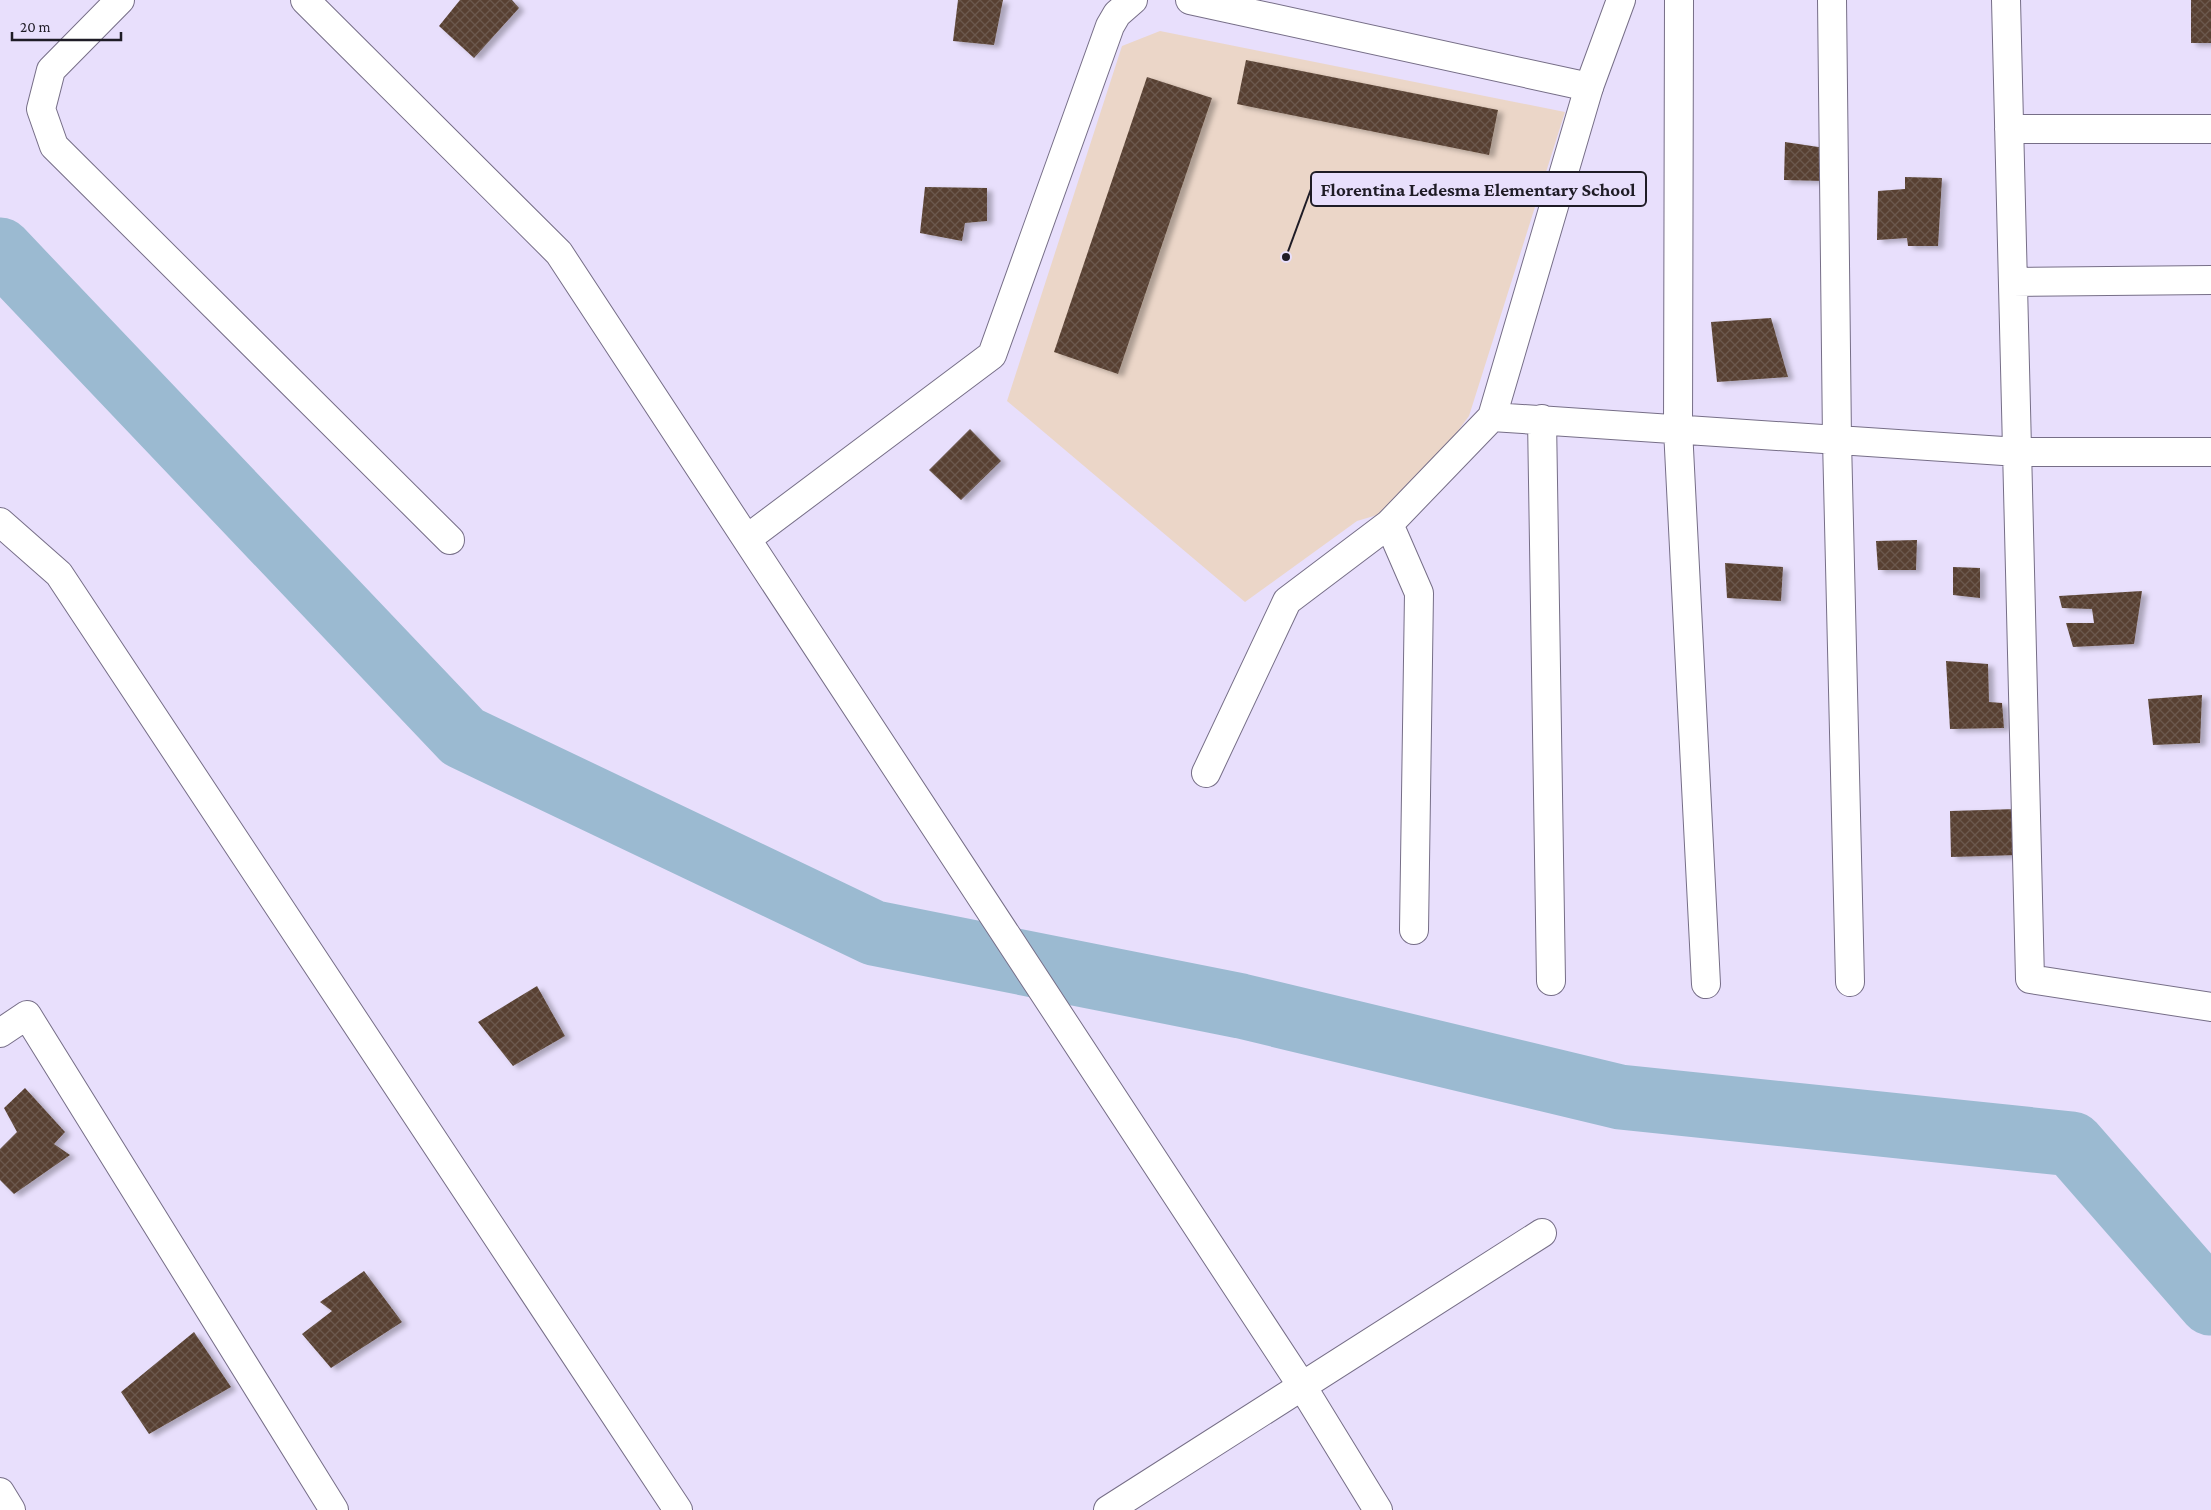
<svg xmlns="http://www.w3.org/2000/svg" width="2211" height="1510" viewBox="0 0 2211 1510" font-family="'Crimson Pro',serif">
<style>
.education{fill:#ebd6c8}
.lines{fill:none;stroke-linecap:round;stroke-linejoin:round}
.river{stroke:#9bbad1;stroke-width:65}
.building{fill:url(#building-cross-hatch);filter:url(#shadow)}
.minor-casing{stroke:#766e87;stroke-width:30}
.tertiary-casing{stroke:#766e87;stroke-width:30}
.minor{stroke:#fff;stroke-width:28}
.tertiary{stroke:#fff;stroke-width:28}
.leader{fill:none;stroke:#1f1c26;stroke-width:2}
.callout-dot{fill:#1f1c26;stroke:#e8dffc;stroke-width:2}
.callout{fill:#e8dffc;stroke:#1f1c26;stroke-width:2}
.callout-label{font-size:19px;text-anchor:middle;font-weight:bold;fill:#1f1c26}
</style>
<defs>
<pattern id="building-cross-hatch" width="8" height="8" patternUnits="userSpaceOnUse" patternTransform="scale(1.25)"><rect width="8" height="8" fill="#584132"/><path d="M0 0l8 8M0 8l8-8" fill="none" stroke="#6c594e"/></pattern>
<filter id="shadow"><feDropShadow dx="5.5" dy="3" stdDeviation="2.5" flood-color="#0004"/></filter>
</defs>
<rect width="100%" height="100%" fill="#e8dffc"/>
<!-- education -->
<path class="education" d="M1160 31 1565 112 1469 416 1401 508 1357 521 1245 602 1007 401 1122 46Z"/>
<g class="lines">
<!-- river -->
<path class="river" d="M0 250 463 737 874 933 1241 1006 1620 1097 2072 1144 2211 1303"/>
</g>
<!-- building -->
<path class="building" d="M460 0H512L519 8 474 58 439 26Z
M958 0H1003L994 45 953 41Z
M2191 0H2211V43H2191Z
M1246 60 1498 110 1489 155 1237 104Z
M1147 77 1212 98 1118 374 1054 352Z
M1785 142 1825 148V181L1784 180Z
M1905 177 1942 178 1938 246H1908L1907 238 1877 240 1878 191 1905 189Z
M925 187 987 188V221L965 223 962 241 920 233Z
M1771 318 1788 377 1717 382 1711 322Z
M970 429 1001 461 961 500 929 470Z
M1917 540 1916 570H1878L1876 541Z
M1725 563 1783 567 1781 601 1727 598Z
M1953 567 1980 568V598L1953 595Z
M2142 591 2134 644 2073 647 2066 623H2094L2092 609 2062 608 2059 596Z
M1946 661 1988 664 1989 702 2002 703 2004 728 1950 729Z
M2202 695 2200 743 2153 745 2148 699Z
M2017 809 2018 855 1951 857 1950 811Z
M537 986 565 1036 513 1066 478 1022Z
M25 1088 65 1132 54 1144 70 1155 14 1194 0 1180V1149L17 1132 4 1108Z
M364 1271 402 1322 331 1368 302 1334 332 1311 320 1302Z
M194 1332 231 1387 149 1434 121 1392Z"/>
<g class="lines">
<defs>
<path id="minor" d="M120 0 51 70 41 109 54 146 450 540
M305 0 559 253 1302 1386 1378 1510
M1679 0 1678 429 1706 984
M1832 0 1837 440 1850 982
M2006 0 2030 979 2211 1007
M2009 129H2211
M2013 282 2211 280
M1492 417 2018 452H2211
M1542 419 1551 981
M0 522 59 574 678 1510
M1389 524 1419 593 1414 930
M1206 773 1287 601 1389 524 1492 417 1589 87
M0 1033 27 1015 334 1510
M0 1492 11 1510
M1108 1510 1542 1233"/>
<path id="tertiary" d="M1190 0 1589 87 1621 0
M748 538 992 355 1110 26 1117 14 1133 0"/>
</defs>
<!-- minor casing -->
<use href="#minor" class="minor-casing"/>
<!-- tertiary casing -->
<use href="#tertiary" class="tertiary-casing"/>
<!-- minor -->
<use href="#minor" class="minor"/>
<!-- tertiary -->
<use href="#tertiary" class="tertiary"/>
</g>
<!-- callouts -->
<path class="leader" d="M1286 257L1311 189"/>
<circle class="callout-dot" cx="1286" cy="257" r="5"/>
<rect class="callout" x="1311" y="172" width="335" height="34" rx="5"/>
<g class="callout-label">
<text x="1478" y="196">Florentina Ledesma Elementary School</text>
</g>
<!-- scale -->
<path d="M12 32v8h109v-8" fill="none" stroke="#1f1c26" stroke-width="2.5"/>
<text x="20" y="32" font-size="15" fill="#1f1c26" stroke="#e8dffc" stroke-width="4" paint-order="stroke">20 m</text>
</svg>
